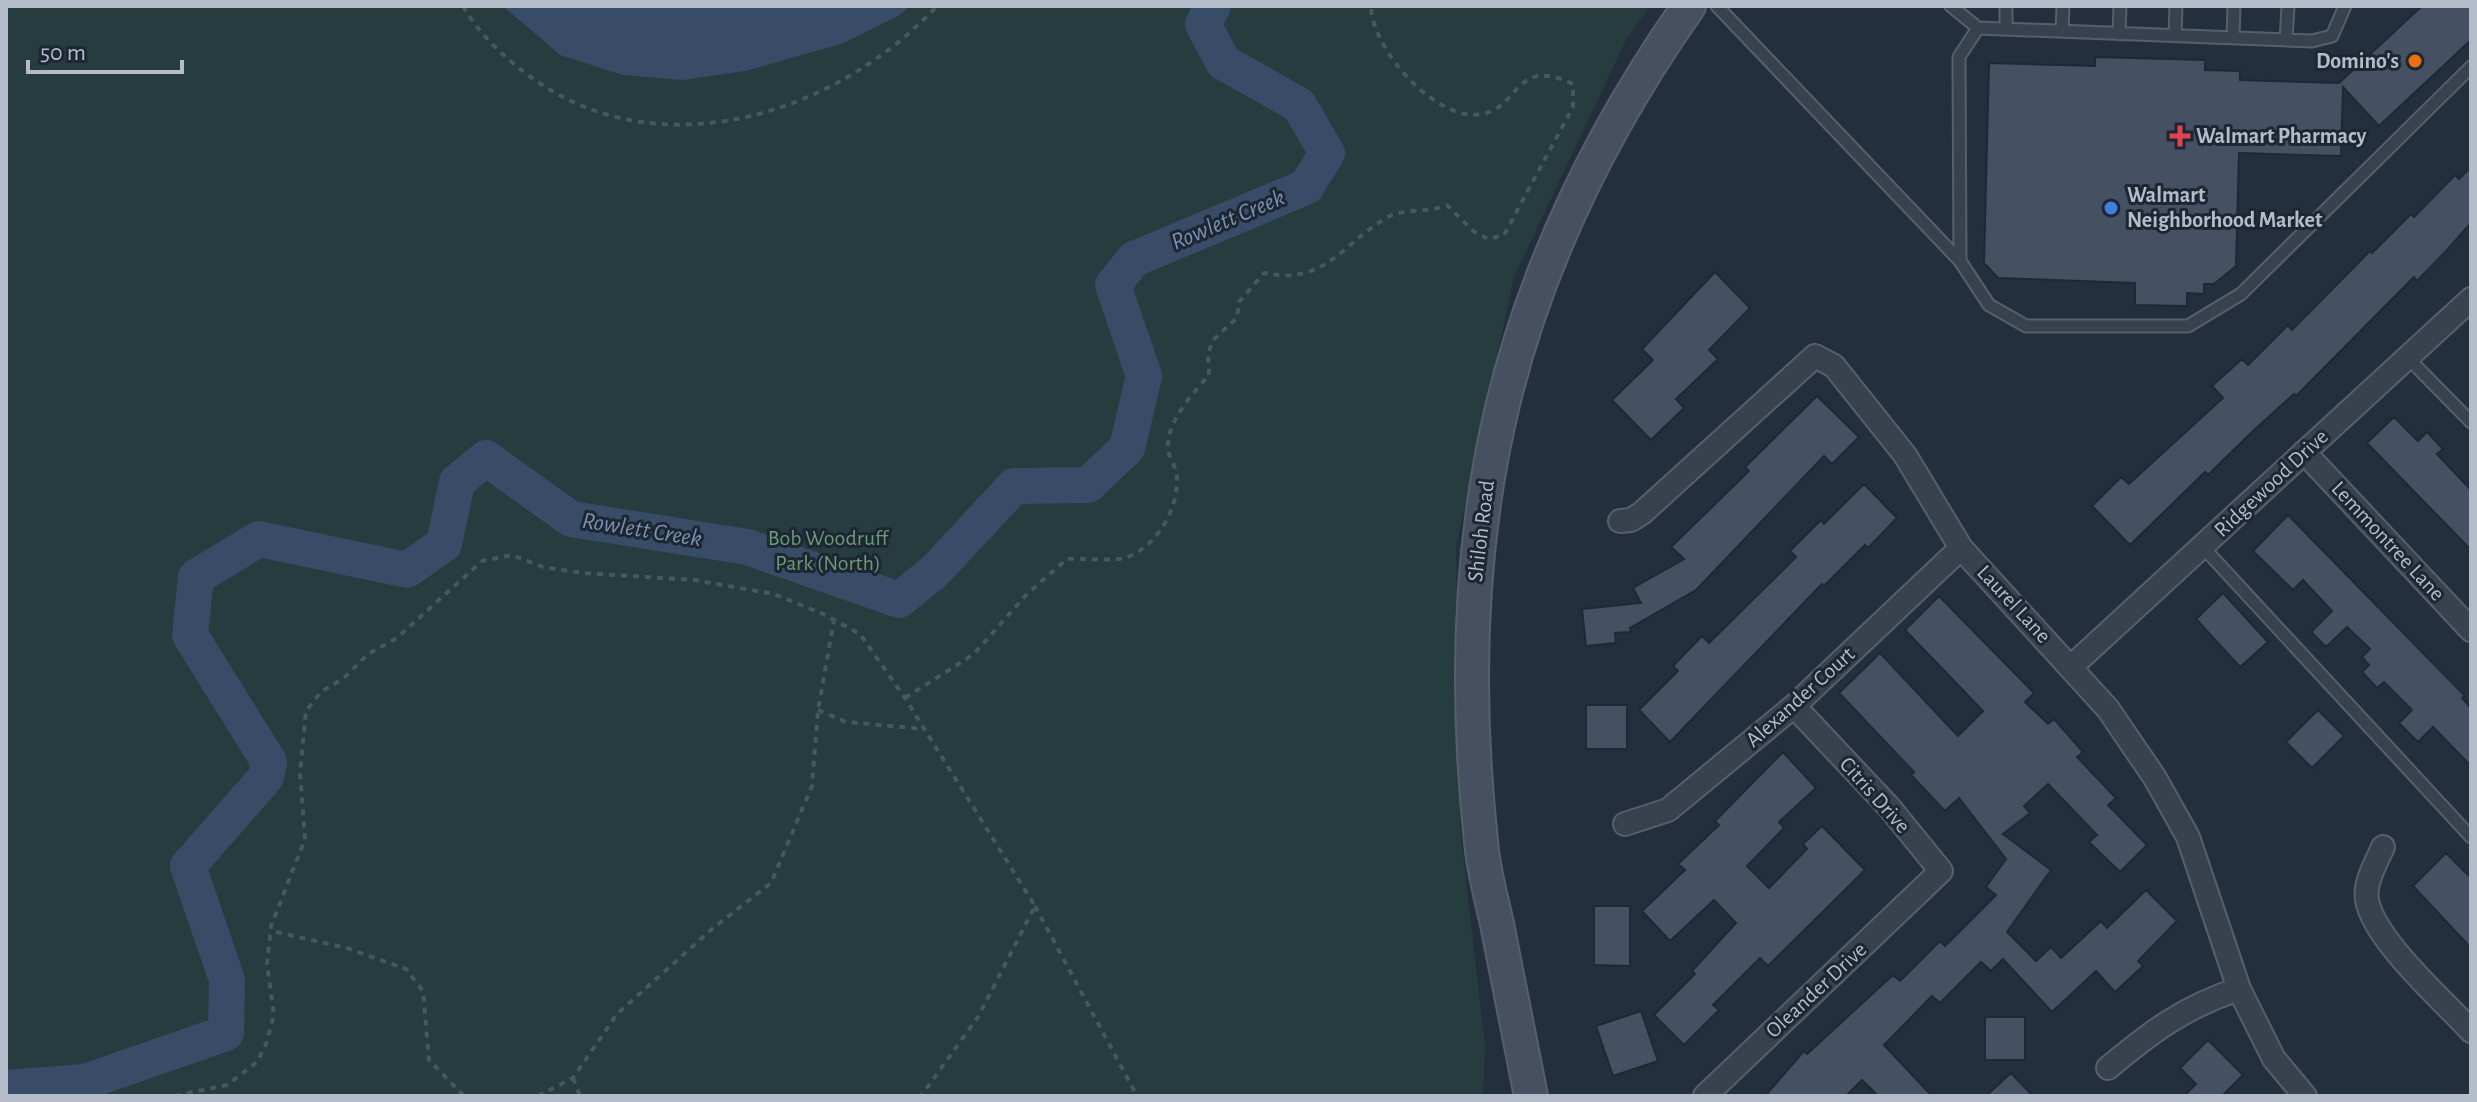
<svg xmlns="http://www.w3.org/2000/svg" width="2477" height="1102" viewBox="0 0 2477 1102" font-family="'Alegreya Sans',sans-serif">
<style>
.green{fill:#263c3f}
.water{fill:#394c67}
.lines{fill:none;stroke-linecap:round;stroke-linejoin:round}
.river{stroke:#394c67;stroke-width:36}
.building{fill:#455162;stroke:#1f2835;stroke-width:2}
.service-casing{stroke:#565f6c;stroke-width:15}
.minor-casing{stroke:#565f6c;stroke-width:26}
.secondary-casing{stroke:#565f6c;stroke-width:36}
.path{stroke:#44595c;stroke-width:4;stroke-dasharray:6 6;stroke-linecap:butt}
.service{stroke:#38414e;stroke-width:11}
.minor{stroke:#38414e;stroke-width:22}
.secondary{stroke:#465061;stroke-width:32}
.food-dot{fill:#e8710a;stroke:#1d2633;stroke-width:3}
.health-dot{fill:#e0444e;stroke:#1d2633;stroke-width:3}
.shop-dot{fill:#3f7fe0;stroke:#1d2633;stroke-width:3}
.labels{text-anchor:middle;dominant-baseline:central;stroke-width:6;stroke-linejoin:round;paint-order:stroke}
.poi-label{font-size:22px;font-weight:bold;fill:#b4bcc9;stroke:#1d2633;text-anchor:start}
.street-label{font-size:22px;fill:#b4bcc9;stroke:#1d2633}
.park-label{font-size:22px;fill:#6b9a76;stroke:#1d2633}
.water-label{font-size:24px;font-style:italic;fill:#7c92b1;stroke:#1d2633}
</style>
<rect width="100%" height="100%" fill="#242f3e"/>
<!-- green -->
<path class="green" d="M6 6H1650L1626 40 1514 277 1456 547 1460 826 1485 1046 1483 1096H6Z"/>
<!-- water -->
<path class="water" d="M503 6H910L898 16 844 43 745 71 683 80 623 75 560 55Z"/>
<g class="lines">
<!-- river -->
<path class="river" d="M6 1088 85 1082 226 1033 227 980 188 866 266 777 269 762 190 635 196 577 259 539 407 570 444 544 457 482 486 458 571 519 747 547 899 600 935 571 1014 486 1088 485 1127 448 1144 376 1113 285 1134 259 1306 187 1327 153 1299 105 1223 62 1203 24 1213 6"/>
</g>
<!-- building -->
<path class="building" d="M2422 6H2471V40L2379 126 2343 87 2341 156 2239 153 2236 266 2214 284H2204V294L2187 293V306L2135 305V283L1998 278 1984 263 1989 63 2095 66V57L2205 60V70L2240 71V80L2339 83Z
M2471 167V223L2447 250 2417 281 2414 277 2296 396 2294 394 2254 430 2208 475 2205 472 2130 545 2092 506 2121 477 2129 484 2223 398 2212 386 2242 359 2248 365 2288 325 2292 330 2370 251 2372 253 2411 214 2414 217 2455 175 2459 179Z
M1715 272 1750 308 1709 350 1718 359 1676 399 1684 408 1651 440 1612 400 1653 360 1642 349Z
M1817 396 1859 437 1832 464 1824 456 1696 590 1630 628 1631 632 1615 633 1616 643 1586 646 1582 609 1641 603 1633 588 1684 559 1671 547 1749 471 1745 467Z
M2394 417 2418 441 2427 432 2443 449 2437 454 2471 490V550L2367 443Z
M1864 484 1897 518 1868 548 1865 545 1824 586 1822 584 1670 742 1639 710 1678 671 1673 666 1702 636 1709 643 1796 557 1790 551 1821 520 1824 524Z
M2288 515 2465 696 2462 698 2471 708V766L2433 727 2418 742 2399 723 2412 710 2384 682 2377 688 2362 672 2369 665 2362 657 2370 649 2347 627 2326 647 2311 632 2332 611 2303 580 2293 590 2253 551Z
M2223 593 2268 642 2240 667 2196 619Z
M1939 596 2034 693 2025 702 2048 724 2054 719 2083 752 2077 757 2116 798 2108 805 2147 845 2120 872 2089 842 2097 835 2048 784 2024 806 2030 813 2003 834 2051 870 2007 932 2036 961 2051 947 2061 958 2101 921 2107 928 2146 890 2177 921 2138 961 2143 966 2115 992 2096 971 2052 1012 2003 959 1991 971 1981 962 1940 1003 1932 996 1884 1045 1932 1096H1878L1862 1080 1846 1096H1765L1804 1051 1807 1054 1893 975 1900 981 1940 941 1945 946 1996 895 1986 887 2006 859 1959 798 1945 811 1911 775 1914 772 1839 693 1880 653 1958 736 1983 711 1905 630Z
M1586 705H1627V749H1586Z
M2318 710 2344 736 2312 768 2286 742Z
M1783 752 1816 788 1779 822 1784 828 1747 866 1769 888 1807 849 1803 844 1822 826 1865 870 1768 966 1760 958 1713 1005 1719 1010 1684 1045 1654 1015 1695 974 1692 971 1736 923 1714 900 1670 941 1642 911 1685 870 1678 864 1719 825 1715 821Z
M2446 853 2471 878V948L2413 886Z
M1594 906H1630V966L1594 965Z
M1641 1011 1658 1061 1613 1076 1596 1026Z
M1985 1017H2025V1060H1985Z
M2208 1040 2243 1075 2222 1096H2184L2196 1084 2180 1068Z
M2011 1073 2033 1096H1986Z"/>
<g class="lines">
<defs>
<path id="service" d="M1717 6 1960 261
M1951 6 1978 28 2312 41 2332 36 2345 6
M1978 28 1959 57 1960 261 1989 305 2026 326H2188L2241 294 2471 67
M2006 29V6
M2062 31 2063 6
M2119 34 2120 6
M2175 36 2176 6
M2233 38 2234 6
M2286 40 2288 6
M2408 358 2471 422
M2202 546 2471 837"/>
<path id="minor" d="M2304 452 2471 630
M1620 521 1631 520 1642 513 1815 356 1834 366 1905 455 1961 548 2108 709 2155 778 2188 837 2239 989 2274 1059 2305 1096
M2072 666 2471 299
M1625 824 1668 810 1794 706 1961 548
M2383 847C2376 863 2364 883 2367 900 2374 940 2443 1000 2471 1031
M2108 1068C2151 1032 2184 1007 2239 989
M1705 1096 1941 871 1889 807 1794 706"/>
<path id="secondary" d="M1531 1096C1520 1039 1508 981 1497 924 1491 897 1483 869 1481 841 1447 524 1505 268 1689 6"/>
</defs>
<!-- service casing -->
<use href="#service" class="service-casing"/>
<!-- minor casing -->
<use href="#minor" class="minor-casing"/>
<!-- secondary casing -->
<use href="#secondary" class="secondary-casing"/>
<!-- path -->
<path class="path" d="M463 6C480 36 507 60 535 80 663 170 838 113 937 6
M905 698 974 654 1026 595 1067 559C1082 558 1117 562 1128 557 1157 545 1178 510 1177 478 1177 468 1169 458 1168 449 1166 421 1193 394 1209 375L1208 354 1213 340 1237 318 1239 302 1264 273C1326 286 1342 243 1388 217 1404 208 1429 213 1447 205L1473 231 1488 239 1504 235 1573 107V84C1514 56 1521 107 1482 114 1436 123 1371 48 1371 6
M818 710 846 722 924 729
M1035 906 1137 1096
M276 932 347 948 406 969 423 991 429 1060 464 1096
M573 1078 580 1096
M175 1096 227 1085 257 1062 266 1044 274 1015 267 964 271 926 305 839 300 773 306 711 321 692 344 678 368 654 397 638 482 561 512 555 543 567 582 573 694 580 774 594 823 614 860 634 905 698 1035 906 978 1017 921 1096
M538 1096 573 1078 617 1014 712 929 771 883 812 786 818 710 834 620"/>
<!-- service -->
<use href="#service" class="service"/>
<!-- minor -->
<use href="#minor" class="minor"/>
<!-- secondary -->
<use href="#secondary" class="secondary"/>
</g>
<!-- markers -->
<circle class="food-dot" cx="2415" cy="61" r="8"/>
<path class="health-dot" d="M2176 124h8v8h8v8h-8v8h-8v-8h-8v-8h8z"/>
<circle class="shop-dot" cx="2111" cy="208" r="8"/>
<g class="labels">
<!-- poi labels -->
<g class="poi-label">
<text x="2399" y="61" text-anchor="end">Domino's</text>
<text x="2196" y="136">Walmart Pharmacy</text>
<text x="2127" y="195">Walmart<tspan x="2127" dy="25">Neighborhood Market</tspan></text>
</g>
<!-- street labels -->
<g class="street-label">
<text transform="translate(2271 483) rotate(-43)">Ridgewood Drive</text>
<text transform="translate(1481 531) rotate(-83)">Shiloh Road</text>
<text transform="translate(2388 541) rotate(47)">Lemmontree Lane</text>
<text transform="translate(2014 604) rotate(47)">Laurel Lane</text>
<text transform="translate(1800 697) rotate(-42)">Alexander Court</text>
<text transform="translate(1875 795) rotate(48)">Citris Drive</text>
<text transform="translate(1816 990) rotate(-43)">Oleander Drive</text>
</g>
<!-- park labels -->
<g class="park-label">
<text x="828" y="538">Bob Woodruff<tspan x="828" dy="25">Park (North)</tspan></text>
</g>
<!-- water labels -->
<g class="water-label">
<text transform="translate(1228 220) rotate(-23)">Rowlett Creek</text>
<text transform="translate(642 530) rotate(9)">Rowlett Creek</text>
</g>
</g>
<!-- border -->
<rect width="2477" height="1102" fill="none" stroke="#b4bcc9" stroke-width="16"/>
<!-- scale -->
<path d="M28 60v12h154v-12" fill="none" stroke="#b4bcc9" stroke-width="4"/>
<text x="40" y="60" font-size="24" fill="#b4bcc9" stroke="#1d2633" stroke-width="6" paint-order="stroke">50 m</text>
</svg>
